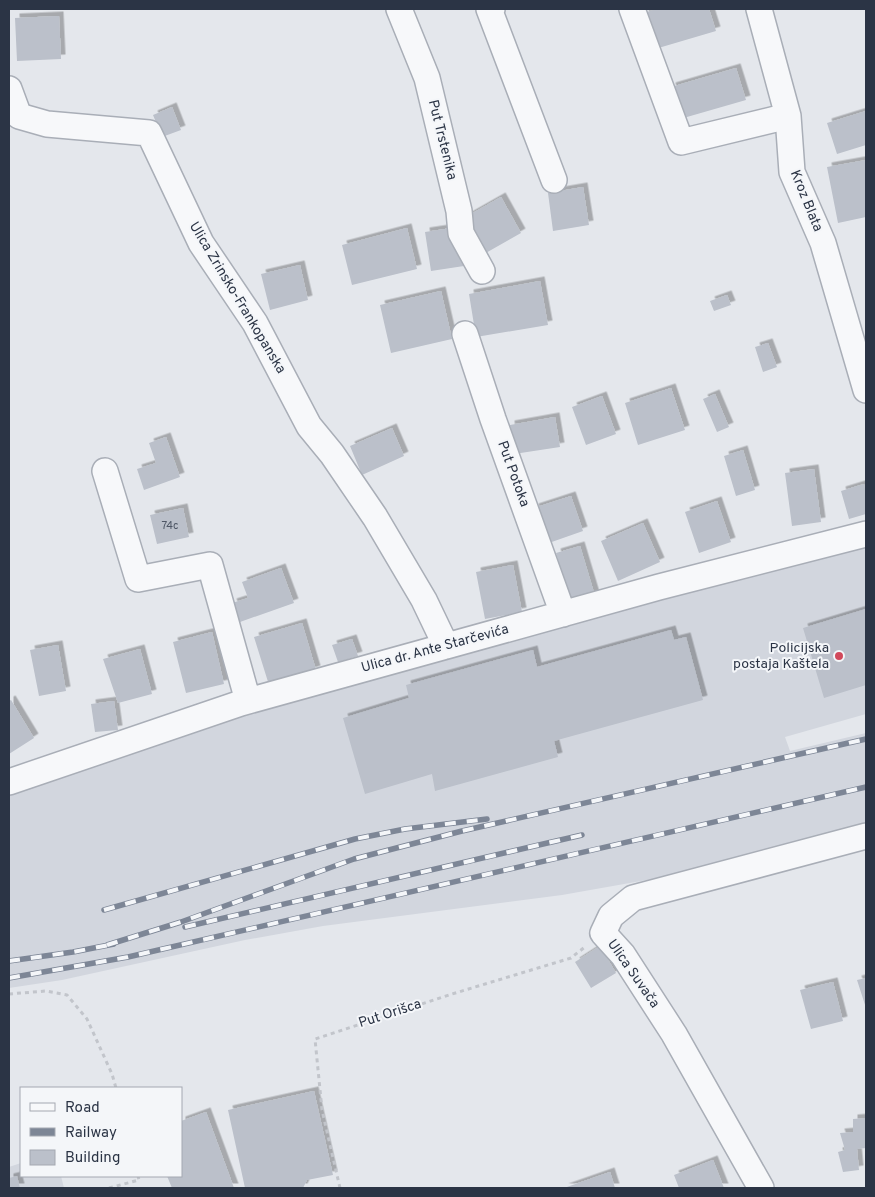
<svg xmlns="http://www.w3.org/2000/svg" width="875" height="1197" viewBox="0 0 875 1197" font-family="Overpass,sans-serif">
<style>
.built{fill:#d2d6de}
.building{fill:#bbc0ca;filter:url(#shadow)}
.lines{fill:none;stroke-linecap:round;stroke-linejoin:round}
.minor-casing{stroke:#a9aeb7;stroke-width:28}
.path{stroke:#c2c5cb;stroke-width:3;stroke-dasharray:4 4;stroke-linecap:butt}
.minor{stroke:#f7f8fa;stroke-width:25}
.rail-casing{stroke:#7d8696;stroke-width:5.5}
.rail{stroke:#f4f6f9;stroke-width:4;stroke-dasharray:11;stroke-linecap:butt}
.poi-dot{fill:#d1495b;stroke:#f4f6f9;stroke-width:2}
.labels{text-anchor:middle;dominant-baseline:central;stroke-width:4;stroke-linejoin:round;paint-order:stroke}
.number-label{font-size:11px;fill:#4f5766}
.street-label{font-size:14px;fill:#2b3445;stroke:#f4f6f9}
.poi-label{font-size:14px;fill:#2b3445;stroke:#f4f6f9;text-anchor:end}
</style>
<defs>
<filter id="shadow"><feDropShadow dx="4.5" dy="-4.5" stdDeviation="0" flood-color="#0004"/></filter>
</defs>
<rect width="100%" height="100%" fill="#e4e7ec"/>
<!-- built -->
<path class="built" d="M866 540V714L785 737 790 751 866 733V831L658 878 562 895 323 926 245 940 62 980 9 988V792L228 719Z
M21 1163V1176H61L64 1188H9V1167Z"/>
<!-- building -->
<path class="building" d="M656 9H709L716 31 655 49 644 13Z
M59 16 61 59 17 61 15 18Z
M736 68 746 100 680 119 671 87Z
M172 107 181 130 162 137 153 115Z
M866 111V145L837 154 827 123Z
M866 160V217L838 223 827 167Z
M583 187 589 225 553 231 548 193Z
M501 197 521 233 484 254 464 218Z
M458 227 464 266 431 271 425 232Z
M407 228 417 269 352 285 342 245Z
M300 265 308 300 270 310 261 274Z
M540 281 548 325 476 337 469 294Z
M441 291 452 339 391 353 380 305Z
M727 295 731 305 714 311 710 301Z
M768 343 777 367 763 372 755 347Z
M671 388 685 430 638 445 625 403Z
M715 394 729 427 717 432 703 399Z
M602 396 616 434 586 445 572 407Z
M555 417 560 447 514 454 510 425Z
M392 428 404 456 362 475 350 446Z
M166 437 180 477 144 490 137 469 156 463 149 443Z
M743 450 755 490 736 496 724 456Z
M814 469 821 522 792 526 785 473Z
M864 484 866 493V514L849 519 841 491Z
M571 496 583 531 546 544 534 508Z
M717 501 731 542 699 553 685 512Z
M183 508 189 537 157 544 150 515Z
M643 523 660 562 618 581 601 541Z
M580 546 595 596 571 603 556 553Z
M513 565 522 612 485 619 476 572Z
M281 568 294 603 240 622 232 603 248 598 242 582Z
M866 609V685L824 698 803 628Z
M302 623 316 670 269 685 254 637Z
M671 630 674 640 686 637 703 700 554 741 558 757 435 791 432 774 365 794 343 718 409 698 406 685 533 650 537 667Z
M212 632 224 684 186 693 173 642Z
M352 639 358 656 338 662 332 645Z
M58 645 66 691 39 696 30 650Z
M140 649 152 694 118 703 103 659Z
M11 700 34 738 9 754V701Z
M114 701 118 730 95 732 91 704Z
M600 946 616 973 591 988 575 962Z
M866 978V1008L857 980Z
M833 982 843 1021 811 1029 800 990Z
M314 1091 333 1175 307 1180 303 1188H245L228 1110Z
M206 1112 234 1188H172L167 1176H181V1121Z
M866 1118V1148L857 1149 859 1170 843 1172 838 1152 845 1150 840 1133 853 1132V1119Z
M713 1160 724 1188H679L674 1175Z
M610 1172 615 1188H564Z
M17 1176 20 1188H9V1178Z"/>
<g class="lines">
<defs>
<path id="minor" d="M399 9 427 78 459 211 461 233 482 271
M492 9H489L554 180
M632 9 681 142 788 116
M759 9 788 116 792 172 823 243 866 390
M9 89 19 116 47 124 149 133 201 243 255 323 309 426 332 454 375 517 424 600 446 646
M465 334 493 419 563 614
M105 471 138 579 210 565 248 701
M9 782 241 703 659 587 866 534
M761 1188 674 1034 623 955 603 933 611 916 633 898 866 836"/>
</defs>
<!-- minor casing -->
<use href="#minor" class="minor-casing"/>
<!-- path -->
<path class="path" d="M9 994 46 991 67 995 87 1019 112 1074 116 1088
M109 1188 139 1180 138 1176
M340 1188 322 1110 315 1039 452 994 571 958 586 946"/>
<!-- minor -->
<use href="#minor" class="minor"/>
<defs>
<path id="rail" d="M104 910 355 839 405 829 487 819
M185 927 582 835
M107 945 181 922 354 859 462 831 866 739
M9 961 73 952 114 944
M9 978 128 957 866 787"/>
</defs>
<!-- rail casing -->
<use href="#rail" class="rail-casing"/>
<!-- rail -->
<use href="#rail" class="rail"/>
</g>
<!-- markers -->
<circle class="poi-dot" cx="839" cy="656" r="5"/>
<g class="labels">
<!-- number labels -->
<g class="number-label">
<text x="170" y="526">74c</text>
</g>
<!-- street labels -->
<g class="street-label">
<text transform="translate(442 140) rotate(76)">Put Trstenika</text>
<text transform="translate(806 201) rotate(68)">Kroz Blata</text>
<text transform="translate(237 298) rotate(59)">Ulica Zrinsko-Frankopanska</text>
<text transform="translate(513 474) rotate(70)">Put Potoka</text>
<text transform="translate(435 649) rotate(-15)">Ulica dr. Ante Starčevića</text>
<text transform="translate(633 974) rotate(55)">Ulica Suvača</text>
<text transform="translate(390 1014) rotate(-18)">Put Orišca</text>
</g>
<!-- poi labels -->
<g class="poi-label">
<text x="829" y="648">Policijska<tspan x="829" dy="16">postaja Kaštela</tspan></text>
</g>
</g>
<!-- border -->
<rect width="875" height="1197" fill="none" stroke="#2b3445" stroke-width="20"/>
<!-- legend -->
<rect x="20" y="1087" width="162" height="90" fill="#f4f6f9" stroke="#a4a8b1"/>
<rect x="30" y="1103" width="25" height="8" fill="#f7f8fa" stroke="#a4a8b1"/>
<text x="65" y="1112" font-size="15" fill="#2b3445">Road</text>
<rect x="30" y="1128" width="25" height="8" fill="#7d8696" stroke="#a4a8b1"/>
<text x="65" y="1137" font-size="15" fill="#2b3445">Railway</text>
<rect x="30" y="1150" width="25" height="15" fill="#bbc0ca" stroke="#a4a8b1"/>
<text x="65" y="1162" font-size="15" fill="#2b3445">Building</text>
</svg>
